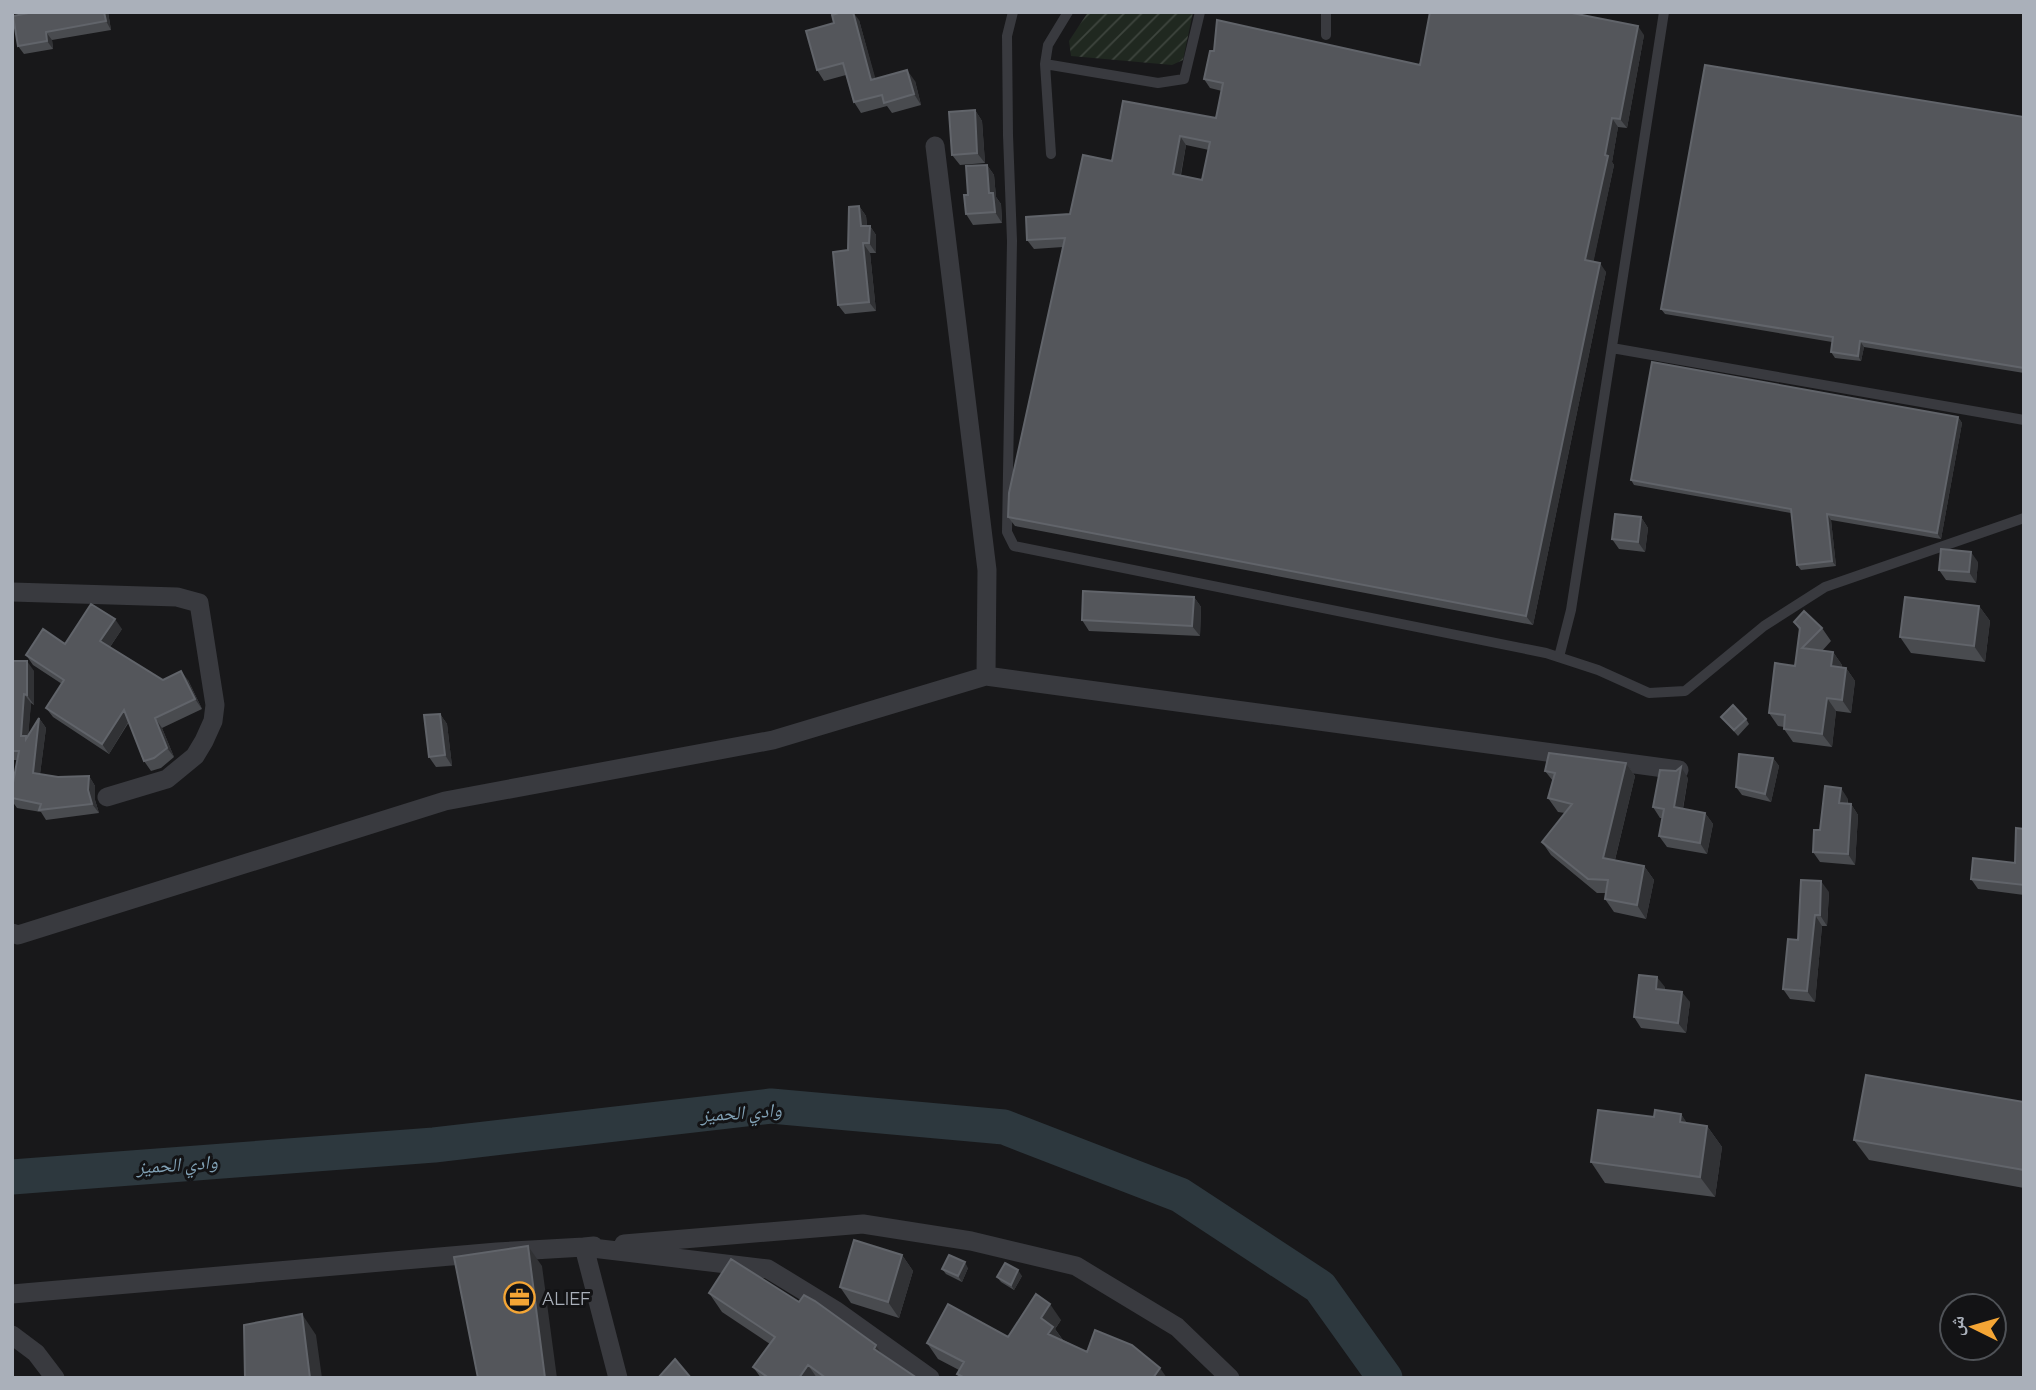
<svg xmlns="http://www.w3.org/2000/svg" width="2036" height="1390" viewBox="0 0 2036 1390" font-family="Raleway,'Noto Naskh Arabic',sans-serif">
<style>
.garden{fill:url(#garden-furrows)}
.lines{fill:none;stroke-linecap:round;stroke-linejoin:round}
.river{stroke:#2d383e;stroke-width:35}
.service{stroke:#393a3f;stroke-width:10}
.minor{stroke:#393a3f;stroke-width:19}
.wall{fill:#494b4f;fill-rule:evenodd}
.shaded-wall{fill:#313235}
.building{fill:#54565b;stroke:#61646a;stroke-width:2;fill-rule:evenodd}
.labels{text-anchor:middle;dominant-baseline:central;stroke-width:6;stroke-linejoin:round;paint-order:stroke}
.poi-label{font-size:18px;fill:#aab0ba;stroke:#131315;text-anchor:start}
.water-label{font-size:19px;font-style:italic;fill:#81a1b5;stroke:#131315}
</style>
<defs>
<pattern id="garden-furrows" width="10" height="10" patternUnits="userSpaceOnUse" patternTransform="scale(1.75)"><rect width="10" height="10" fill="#202820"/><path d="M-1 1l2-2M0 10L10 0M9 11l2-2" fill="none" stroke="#3e453e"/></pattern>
</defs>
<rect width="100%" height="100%" fill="#18181a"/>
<!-- garden -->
<path class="garden" d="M1088 12H1193L1183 60 1172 65 1071 56 1069 41Z"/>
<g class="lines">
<!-- river -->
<path class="river" d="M12 1177 434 1145 771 1106 1004 1127 1180 1195 1320 1287 1385 1378"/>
<!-- service -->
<path class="service" d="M1013 12 1007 36 1008 135 1012 241 1007 532 1014 546 1546 653 1598 670 1649 693 1685 691 1764 626 1825 587 2024 518
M1068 12 1048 45 1045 64 1158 83 1184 79 1200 12
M1326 35V12
M1045 64 1051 154
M1612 348 2024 420
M1559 657 1571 610 1664 12"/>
<!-- minor -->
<path class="minor" d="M935 146 987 570 986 676
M12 592 177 597 199 603 215 705 213 721 204 741 195 756 167 779 107 797
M12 933 18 935 445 801 773 740 986 676 1679 770
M624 1244 863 1224 971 1241 1076 1266 1177 1327 1230 1378
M594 1246 584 1247 618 1378
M12 1294 497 1252 584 1247 768 1269 835 1310 930 1378
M12 1335 36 1353 55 1378"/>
</g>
<!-- wall -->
<path class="wall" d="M34 12H108L111 30 52 40 53 49 24 54 18 46Z
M859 20 875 79 915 81 921 105 892 113 887 106 861 113 854 102 846 75 824 81 817 70Z
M1644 35 1627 128 1618 127 1612 162 1614 165 1593 262 1606 272 1533 625 1015 526 1008 517 1063 247 1034 249 1027 240 1070 214 1112 161 1216 118 1222 91 1210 88 1204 79 1420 65ZM1186 145 1209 150 1202 180 1181 175Z
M975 110 982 121 985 163 960 165 952 155Z
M2024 117V373L1864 347 1861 361 1835 358 1831 352 1832 342 1665 314 1661 309Z
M987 165 994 175 996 197 1001 204 1002 223 973 225 966 214 968 195Z
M859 206 866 216 867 226H870L876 235V253H870L876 311 845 314 838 305 848 250Z
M1958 417 1962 423 1941 539 1831 520 1836 566 1801 570 1797 565 1791 513 1634 485 1631 480Z
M1641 517 1648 528 1645 552 1619 549 1612 539Z
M1978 562 1976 583 1946 580 1939 570Z
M1194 597 1201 607 1200 636 1089 631 1082 620Z
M1979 606 1990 621 1985 662 1911 653 1900 637Z
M1794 622 1822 628 1831 641 1822 651 1833 652 1842 665V667L1846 668 1855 681 1851 713 1836 711 1832 747 1793 742 1784 729V727L1778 726 1769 713 1795 666 1800 631Z
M122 629 110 647 163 680H188L202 709 162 728 174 757 161 768 151 771 144 761 129 722 109 754 53 717 46 708 62 684 33 665 26 655Z
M12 661 34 671V705L31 703 28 735 39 718 46 728 40 774 58 777 89 776 95 786V800L99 813 46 820 41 812 17 808 12 801V788L18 760H12Z
M440 714 447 724 452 766 436 767 429 757Z
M1721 717 1746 719 1749 724 1738 736Z
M1773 758 1779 766 1771 802 1742 795 1736 787Z
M1626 763 1635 776 1615 860 1644 866 1654 880 1646 919 1614 912 1605 899 1606 893H1597L1551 855 1542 842 1565 813 1558 812 1548 798 1553 781 1545 771Z
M1688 778 1683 809 1705 813 1713 824 1707 854 1667 847 1659 836 1663 818H1660L1653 807Z
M1848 799V804H1851L1858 815 1855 865 1820 862 1813 852 1820 830Z
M2024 829V895L1978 889 1971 879 2015 863Z
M1829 892 1827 926H1822L1815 1002 1790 999 1783 989 1798 940Z
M1665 987V990L1690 1002 1686 1033 1641 1028 1634 1017Z
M2024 1102V1188L1869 1160 1854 1140Z
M1681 1114 1687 1124 1707 1126 1722 1147 1715 1197 1605 1183 1591 1162 1654 1117Z
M902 1255 913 1271 899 1318 851 1303 840 1287Z
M968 1268 962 1282 946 1274 942 1269Z
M1022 1276 1014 1290 1001 1282 997 1277Z
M709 1293 799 1302 876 1345 883 1355 917 1378H761L753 1367 770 1344 722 1312Z
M1061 1320 1055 1329 1063 1340 1087 1352 1167 1378H960L957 1374 959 1370 938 1359 927 1343 1008 1337Z"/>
<!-- shaded-wall -->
<path class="shaded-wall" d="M104 12H108L111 30 106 21Z
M853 12 859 20 879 91 871 80Z
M1638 26 1644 35 1627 128 1620 119Z
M46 32 52 40 53 49 47 41Z
M907 70 915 81 921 105 914 94Z
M975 110 982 121 985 163 977 153Z
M1612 118 1618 127 1612 162 1614 165 1592 269 1585 260Z
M1180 136 1186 145 1179 183 1173 174Z
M987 165 994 175 996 197 1001 204 1002 223 995 212 989 193Z
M859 206 866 216 868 235 861 226Z
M870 226 876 235V253L869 243Z
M863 243 870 253 876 311 869 302Z
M1600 263 1606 272 1533 625 1526 616Z
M1860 341 1864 347 1861 361 1858 356Z
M1958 417 1962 423 1941 539 1937 533Z
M1827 514 1831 520 1836 566 1832 561Z
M1641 517 1648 528 1645 552 1638 542Z
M1971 552 1978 562 1976 583 1969 572Z
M1194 597 1201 607 1200 636 1192 626Z
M1979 606 1990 621 1985 662 1974 646Z
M115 619 122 629 107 651 100 641Z
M1833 652 1842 665 1840 679 1831 666Z
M27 661 34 671V705L27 695Z
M1846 668 1855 681 1851 713 1842 700Z
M181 671 188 680 202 709 195 699Z
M24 694 31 703 28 739 21 736Z
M1827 698 1836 711 1832 747 1822 734Z
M124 710 130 719 109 754 102 744Z
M440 714 447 724 452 766 445 755Z
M39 718 46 728 39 782 33 773Z
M155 718 162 728 174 757 167 748Z
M1773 758 1779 766 1771 802 1765 794Z
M1626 763 1635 776 1612 872 1603 858Z
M1681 767 1688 778 1681 818 1674 807Z
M89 776 95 786V800L99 813 92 804 88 790Z
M1841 788 1848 799 1846 814 1839 803Z
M1851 804 1858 815 1855 865 1848 854Z
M1705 813 1713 824 1707 854 1700 843Z
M1644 866 1654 880 1646 919 1637 905Z
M1821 881 1829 892 1827 926 1820 915Z
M1815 915 1822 926 1815 1002 1807 991Z
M1657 977 1665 987 1663 999 1656 989Z
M1682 992 1690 1002 1686 1033 1678 1023Z
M1681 1114 1695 1135 1680 1122Z
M1707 1126 1722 1147 1715 1197 1700 1177Z
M528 1246 542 1266 557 1378H545Z
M902 1255 913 1271 899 1318 888 1302Z
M965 1262 968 1268 962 1282 958 1276Z
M1018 1270 1022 1276 1014 1290 1011 1285Z
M1050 1304 1061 1320 1055 1329 1064 1342 1048 1334 1041 1318Z
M302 1314 316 1335 322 1378H310Z
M876 1345 889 1364 874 1349Z
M808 1365 817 1378H799Z
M1160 1368 1167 1378H1153Z"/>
<!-- building -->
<path class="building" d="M34 12H104L106 21 46 32 47 41 18 46 13 16Z
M842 12H853L871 80 907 70 914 94 884 103 882 95 854 102 843 63 817 70 806 31 834 23 832 15Z
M1430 12H1567L1638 26 1620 119 1612 118 1605 155 1608 156 1585 260 1600 263 1526 616 1008 517 1009 493 1065 238 1027 240 1026 217 1070 214 1083 155 1112 161 1123 101 1216 118 1223 83 1204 79 1210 51H1214L1217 20 1420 65ZM1180 136 1210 142 1202 180 1173 174Z
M1705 65 2024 117V368L1860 341 1858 356 1831 352 1833 337 1661 309Z
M975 110 977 153 952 155 949 112Z
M987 165 989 193H993L995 212 966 214 964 195H968L966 166Z
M859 206 861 226H870L869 243H863L869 302 838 305 833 252 848 250 849 207Z
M1652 362 1958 417 1937 533 1827 514 1832 561 1797 565 1791 509 1631 480Z
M1615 514 1641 517 1638 542 1612 539Z
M1941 549 1971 552 1969 572 1939 570Z
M1083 591 1194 597 1192 626 1082 620Z
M1905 597 1979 606 1974 646 1900 637Z
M91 604 115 619 100 641 163 680 181 671 195 699 155 718 167 748 154 758 144 761 124 710 102 744 46 708 64 680 26 655 43 629 65 644Z
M1804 611 1822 628 1802 648 1833 652 1831 666 1846 668 1842 700 1827 698 1822 734 1784 729 1785 715 1769 713 1775 663 1795 666 1800 628 1794 622Z
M12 661H27V695L24 694 21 736H26V739L39 718 33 773 58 777 89 776 88 790 92 804 39 810 41 804 12 798V788L19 751H12Z
M1733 705 1746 719 1734 730 1721 717Z
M440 714 445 755 429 757 424 715Z
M1549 753 1626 763 1603 858 1644 866 1637 905 1605 899 1608 880 1588 879 1542 842 1572 804 1548 798 1555 773 1545 771Z
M1739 754 1773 758 1765 794 1736 787Z
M1681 767 1674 807 1705 813 1700 843 1659 836 1664 809 1653 807 1660 770 1676 771Z
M1825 786 1841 788 1839 803 1851 804 1848 854 1813 852 1814 830H1820Z
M2016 828 2024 829V885L1971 879 1973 858 2015 863Z
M1801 880 1821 881 1820 915H1815L1807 991 1783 989 1788 939 1798 940Z
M1639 975 1657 977 1656 989 1682 992 1678 1023 1634 1017Z
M1866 1075 2024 1102V1170L1854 1140Z
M1598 1110 1654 1117 1655 1110 1681 1114 1680 1122 1707 1126 1700 1177 1591 1162Z
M854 1240 902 1255 888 1302 840 1287Z
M528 1246 545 1378H478L454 1257Z
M949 1255 965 1262 958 1276 942 1269Z
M731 1259 799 1302 804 1295 815 1301 876 1345 874 1349 917 1378H826L808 1365 799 1378H769L753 1367 775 1337 709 1293Z
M1005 1263 1018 1270 1011 1285 997 1277Z
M1036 1294 1050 1304 1041 1318 1053 1327 1048 1334 1087 1352 1095 1330 1132 1345 1160 1368 1153 1378H965L957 1374 964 1362 927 1343 948 1304 1008 1337Z
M302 1314 310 1378H245L244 1325Z
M675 1359 691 1378H658Z"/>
<!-- icons -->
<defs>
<symbol id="office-ring" viewBox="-11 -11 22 22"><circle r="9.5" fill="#131315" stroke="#f4a535" stroke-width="1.5"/><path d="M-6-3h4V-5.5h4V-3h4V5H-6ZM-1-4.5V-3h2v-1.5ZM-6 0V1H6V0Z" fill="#f4a535"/></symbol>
</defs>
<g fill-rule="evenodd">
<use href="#office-ring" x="502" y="1280" width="35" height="35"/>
</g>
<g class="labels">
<!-- poi labels -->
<g class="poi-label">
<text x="542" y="1298">ALIEF</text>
</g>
<!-- water labels -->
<g class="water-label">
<text transform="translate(741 1112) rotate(-4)">وادي الحميز</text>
<text transform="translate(177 1164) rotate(-4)">وادي الحميز</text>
</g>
</g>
<!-- border -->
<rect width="2036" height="1390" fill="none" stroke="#aab0ba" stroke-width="28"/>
<!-- north arrow -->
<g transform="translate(1973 1327) rotate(275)"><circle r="33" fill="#131315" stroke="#4f5257" stroke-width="2"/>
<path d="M0-5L12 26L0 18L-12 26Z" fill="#f4a535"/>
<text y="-10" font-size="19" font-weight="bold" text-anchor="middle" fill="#aab0ba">ش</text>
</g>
</svg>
